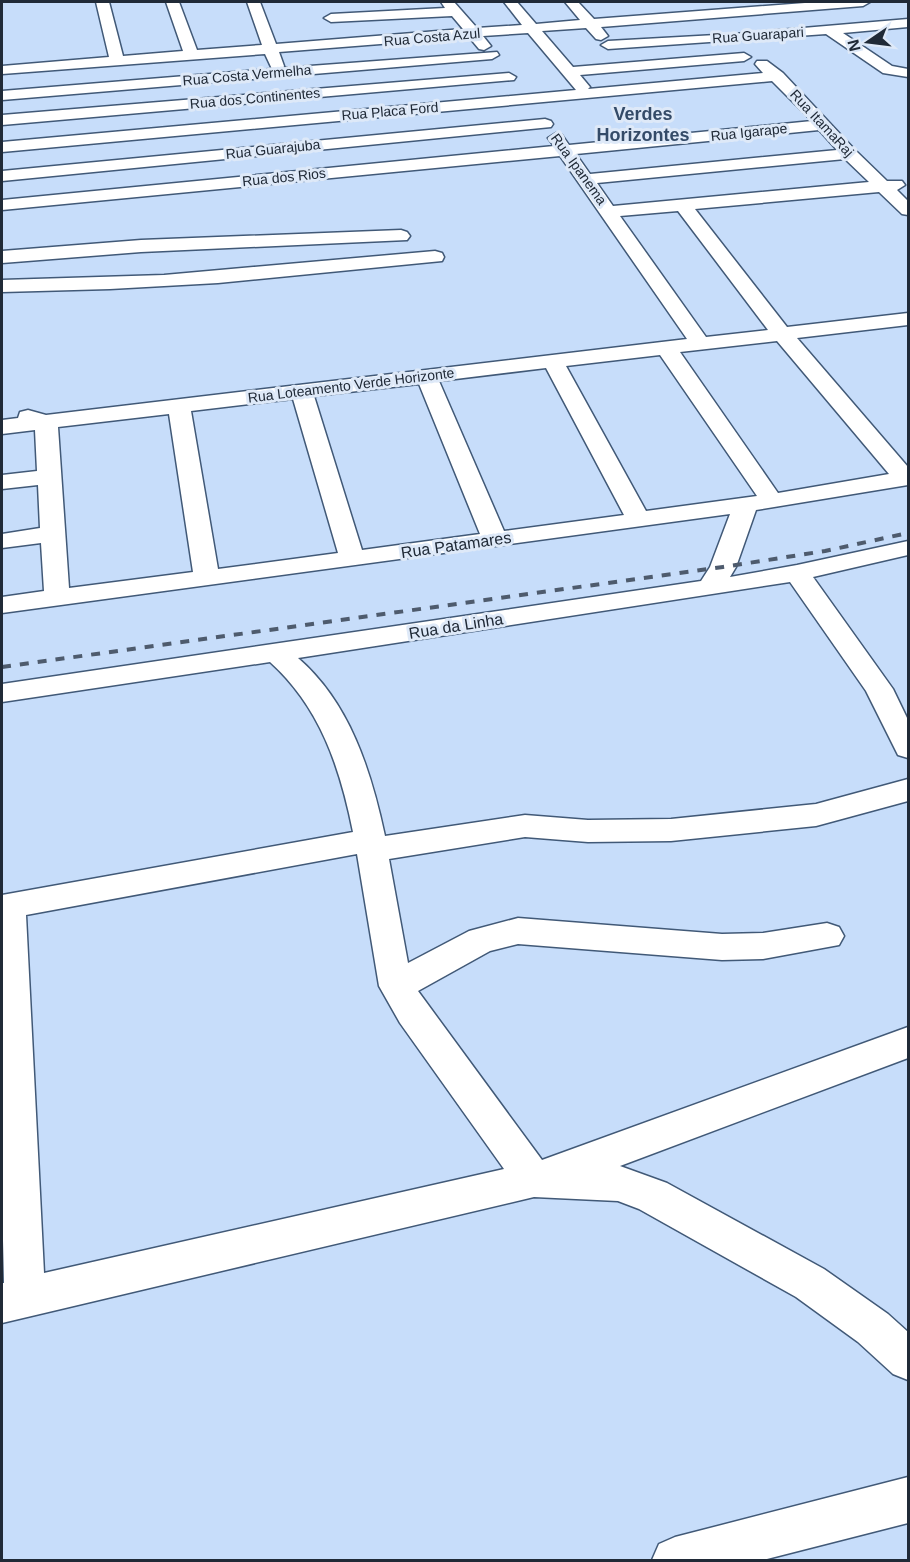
<svg xmlns="http://www.w3.org/2000/svg" width="910" height="1562" viewBox="0 0 910 1562" font-family="Helvetica,sans-serif">
<style>
.lines{fill:none;stroke-linecap:round;stroke-linejoin:round}
.street-casing{stroke:#415977;stroke-width:3}
.street{fill:#fff;fill-rule:evenodd}
.rail{stroke:#4e5b6d;stroke-width:4;stroke-dasharray:9 9;stroke-linecap:butt}
.labels{text-anchor:middle;dominant-baseline:central;stroke-width:6;stroke-linejoin:round;paint-order:stroke}
.far-street-label{font-size:14px;fill:#202a37;stroke:#dee9f8}
.street-label{font-size:16px;fill:#202a37;stroke:#dee9f8}
.far-district-label{font-size:18px;font-weight:bold;fill:#344b68;stroke:#dee9f8}
</style>
<rect width="100%" height="100%" fill="#c7ddfa"/>
<g class="lines">
<defs>
<path id="street" d="M96 2H109L123 56 183 51 166 2H179L197 50 262 45 247 2H260L276 44 463 29 452 16 331 22 324 18 331 14 445 8 441 2H454L477 28 522 25 504 2H517L536 24 580 20 565 2H578L594 19 818 2H870L863 6 601 27 608 36 601 40 596 39 586 28 542 31 573 67 744 53 751 57 744 61 580 75 590 87 588 89 763 73 755 64 757 61H767L783 73 855 150 887 181H902L905 185 897 190 908 201V215L902 214 879 192 695 209 787 327 908 313V325L797 338 908 467V485L756 510 736 567 730 577 797 565 908 541V555L813 577 893 689 908 720V758L898 755 866 691 790 582 298 658C350 703 371 771 385 836L525 815 588 820 671 819 816 804 908 779V801L816 826 671 841 588 842 525 837 389 859 408 963 469 931 518 918 722 934 763 933 827 923 839 927 844 936 839 945 763 959 722 960 518 944 490 951 418 991 542 1160 908 1027V1058L620 1166 667 1183 824 1269 888 1314 908 1332V1380L893 1374 858 1342 796 1297 639 1209 618 1201 534 1197 2 1323V1283H4L2 1198V895L353 832C340 767 320 707 270 662L2 702V684L701 581 710 567 730 514 2 613V597L44 591 41 543 2 548V534L40 528 38 485 2 489V475L37 471 35 430 2 434V420L18 418 20 412 28 410 46 415 687 339 560 156 2 210V200L554 146 548 138 556 133 562 135 569 145 812 121 772 81 2 152V142L576 90 528 33 483 36 491 46 484 50 479 49 469 37 279 52 284 66 283 68 497 52 499 55 492 59 2 100V91L272 69 265 54 2 74V66L109 57ZM819 130 837 150 590 174 576 154ZM845 159 869 182 613 206 597 183ZM678 211 768 330 706 337 620 216ZM777 341 889 474 778 493 680 352ZM660 355 757 496 646 511 566 366ZM546 368 624 515 504 531 439 381ZM419 384 480 534 362 550 314 396ZM293 399 338 553 218 569 191 411ZM169 414 193 572 69 588 58 427ZM357 854 379 986 400 1023 504 1169 44 1273 26 915Z
M908 19V27L843 33 892 66 908 69V77L883 73 826 34 608 49 601 45 608 41 734 34Z
M509 73 516 77 514 80 2 125V115Z
M545 119 551 121 553 124 551 127 2 181V171Z
M401 230 407 232 410 236 407 240 141 252 2 263V251L141 240Z
M435 251 442 253 444 257 442 261 218 283 110 289 2 292V280L164 275Z
M908 1477V1523L763 1560H652L659 1544 675 1537Z"/>
</defs>
<!-- street casing -->
<use href="#street" class="street-casing"/>
<!-- street -->
<use href="#street" class="street"/>
<!-- rail -->
<path class="rail" d="M2 667 723 567 825 551 908 533"/>
</g>
<g class="labels">
<!-- far-street labels -->
<g class="far-street-label">
<text transform="translate(758 35) rotate(-4)">Rua Guarapari</text>
<text transform="translate(432 37) rotate(-5)">Rua Costa Azul</text>
<text transform="translate(247 75) rotate(-5)">Rua Costa Vermelha</text>
<text transform="translate(255 98) rotate(-5)">Rua dos Continentes</text>
<text transform="translate(390 111) rotate(-5)">Rua Placa Ford</text>
<text transform="translate(822 123) rotate(47)">Rua ItamaRaj</text>
<text transform="translate(749 132) rotate(-6)">Rua Igarape</text>
<text transform="translate(273 149) rotate(-6)">Rua Guarajuba</text>
<text transform="translate(579 169) rotate(54)">Rua Ipanema</text>
<text transform="translate(284 177) rotate(-6)">Rua dos Rios</text>
<text transform="translate(351 385) rotate(-7)">Rua Loteamento Verde Horizonte</text>
</g>
<!-- street labels -->
<g class="street-label">
<text transform="translate(456 545) rotate(-8)">Rua Patamares</text>
<text transform="translate(456 626) rotate(-9)">Rua da Linha</text>
</g>
<!-- far-district labels -->
<g class="far-district-label">
<text x="643" y="114">Verdes<tspan x="643" dy="21">Horizontes</tspan></text>
</g>
</g>
<!-- border -->
<rect width="910" height="1562" fill="none" stroke="#202a37" stroke-width="6"/>
<!-- north arrow -->
<g transform="translate(868 42) rotate(256)" stroke="#dee9f8" stroke-width="4.5" paint-order="stroke">
<path d="M0-4.5L10 22L0 15L-10 22Z" fill="#202a37"/>
<text y="-9" font-size="16" font-weight="bold" text-anchor="middle" fill="#202a37">N</text>
</g>
</svg>
